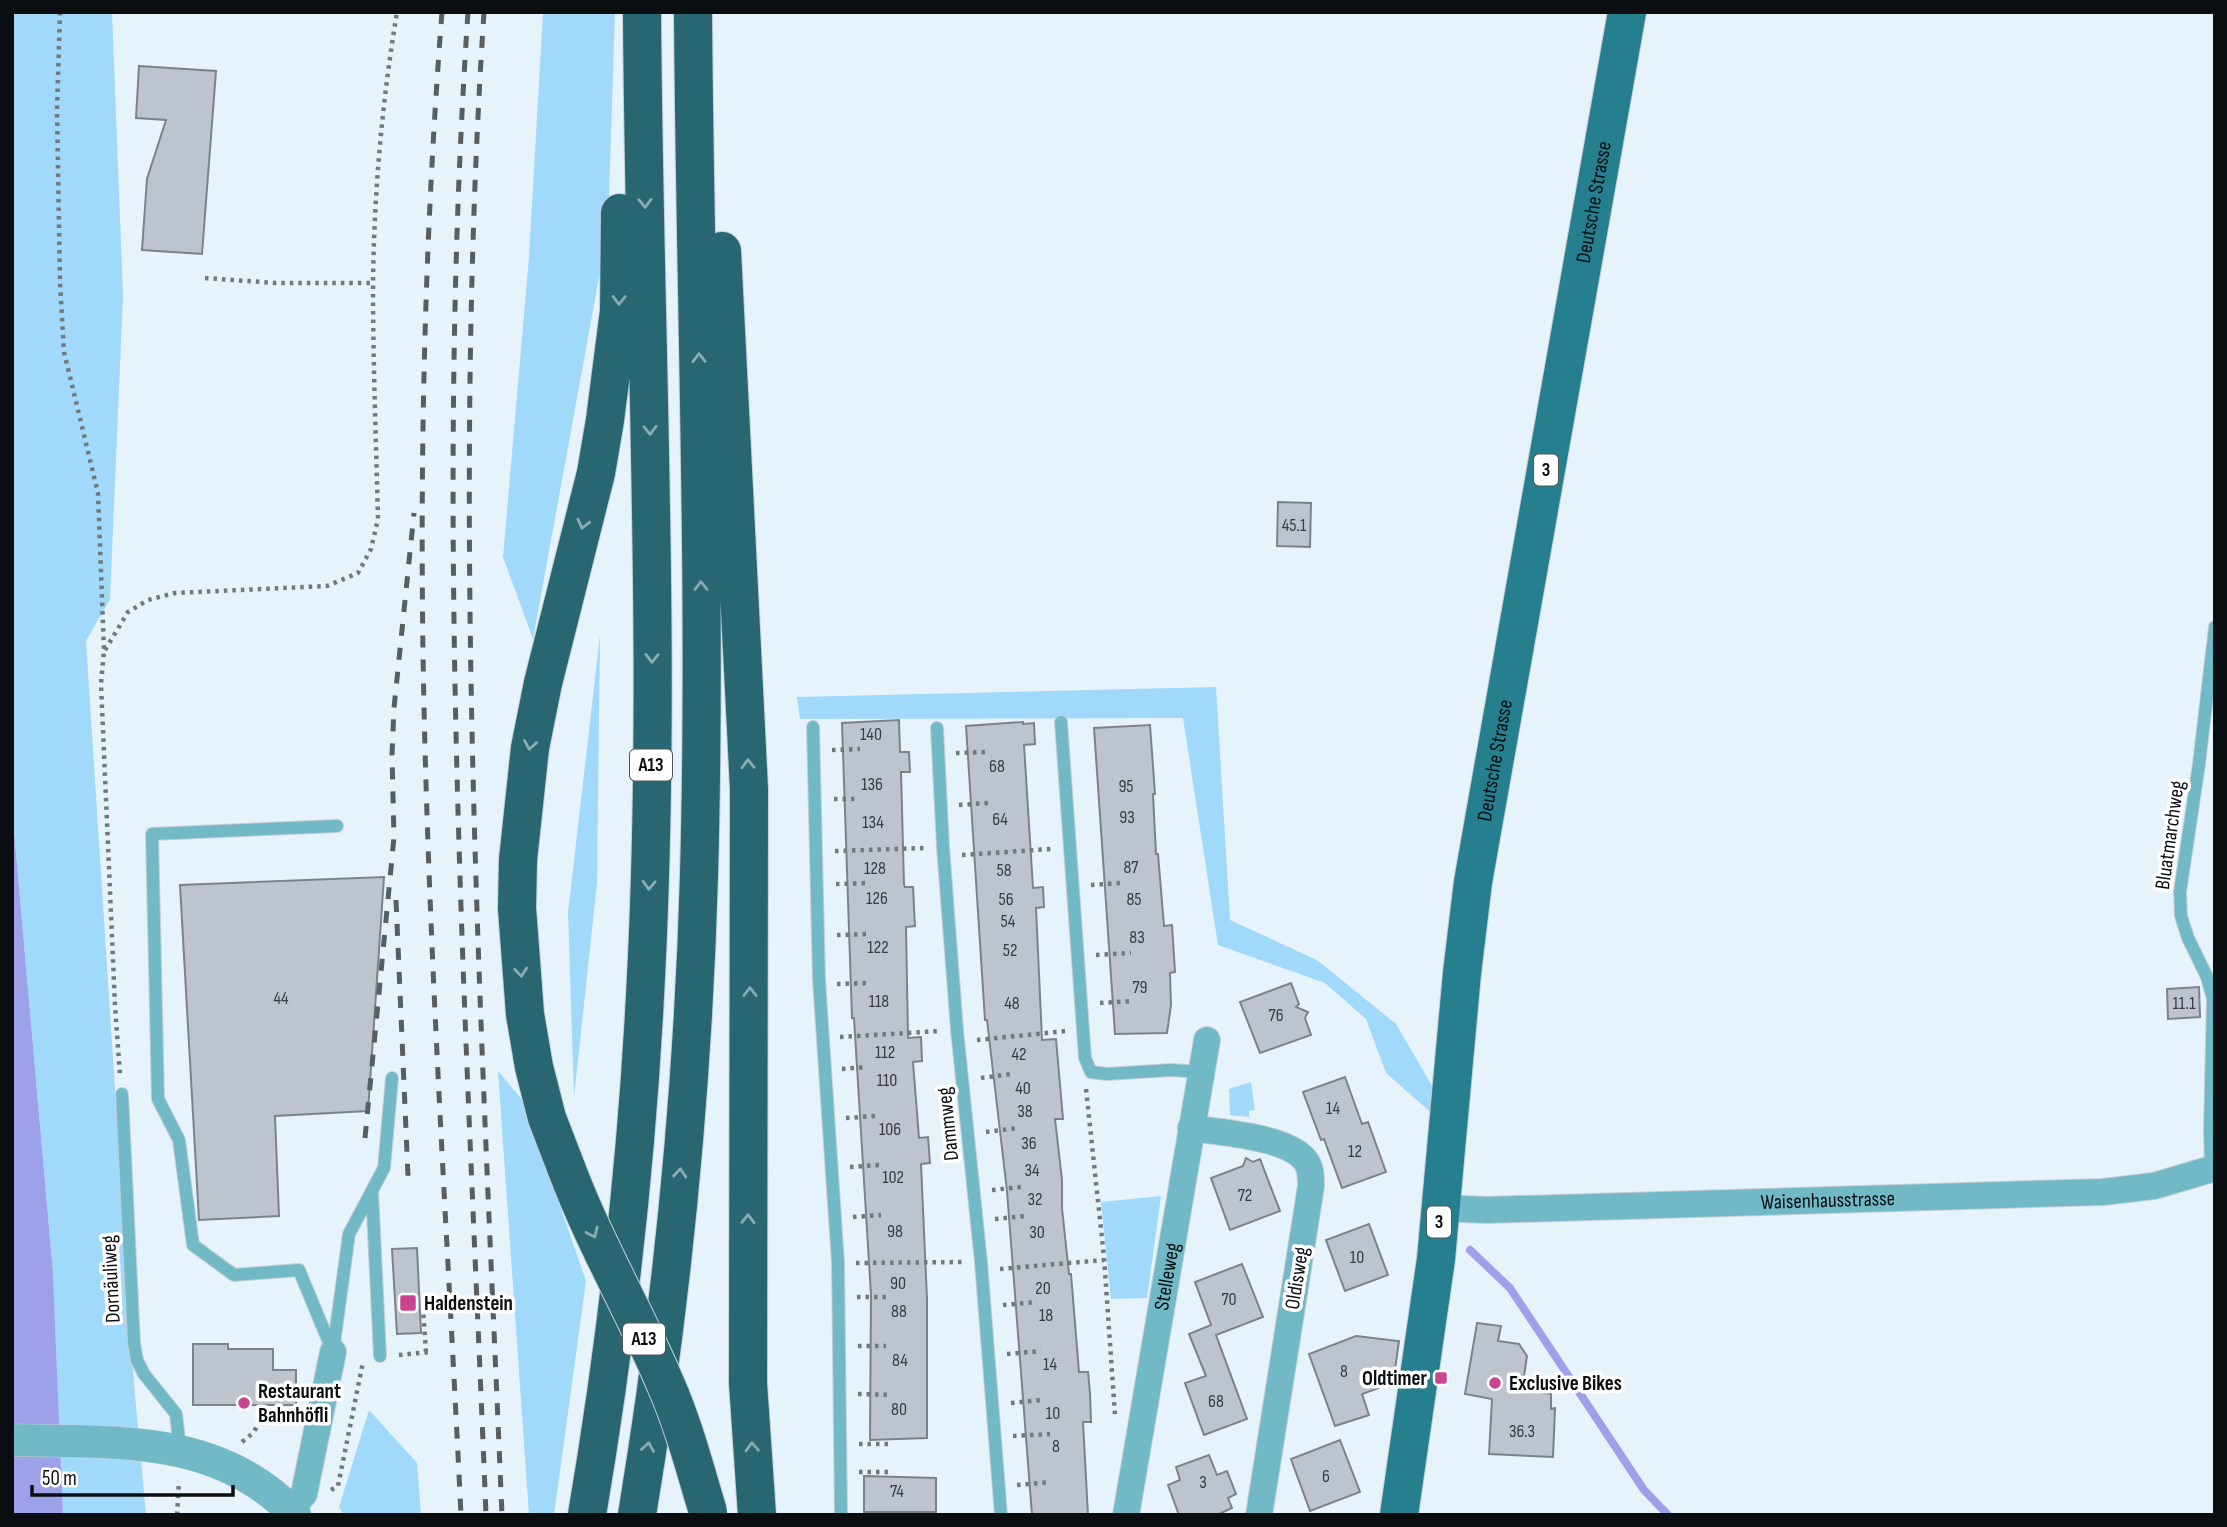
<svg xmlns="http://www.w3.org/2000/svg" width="2227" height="1527" viewBox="0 0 2227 1527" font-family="'Sofia Sans Condensed',sans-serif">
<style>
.green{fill:#a0d9fa}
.water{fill:#9ca1ea}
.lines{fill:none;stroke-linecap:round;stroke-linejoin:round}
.stream{stroke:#9ca1ea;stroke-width:8}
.building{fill:#bdc4ce;stroke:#7c828c;stroke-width:2}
.service-casing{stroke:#c4ced5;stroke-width:14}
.minor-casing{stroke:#c4ced5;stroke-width:28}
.tertiary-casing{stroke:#c4ced5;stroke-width:33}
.primary-casing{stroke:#c4ced5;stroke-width:40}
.motorway-casing{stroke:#c4ced5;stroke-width:40}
.path{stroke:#71797d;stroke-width:4.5;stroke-dasharray:3.5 5;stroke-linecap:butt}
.service{stroke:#71b9c6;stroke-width:12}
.minor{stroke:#71b9c6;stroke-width:26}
.tertiary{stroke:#71b9c6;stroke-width:32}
.primary{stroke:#267f8e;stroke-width:38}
.motorway{stroke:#286772;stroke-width:38}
.rail{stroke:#575e62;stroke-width:5;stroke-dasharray:12 12;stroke-linecap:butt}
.motorway-bridge-casing{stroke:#c4ced5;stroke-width:40;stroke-linecap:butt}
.motorway-bridge{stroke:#286772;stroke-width:38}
.oneway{stroke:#89abb1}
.poi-dot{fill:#c8468f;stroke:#fff;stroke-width:2.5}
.labels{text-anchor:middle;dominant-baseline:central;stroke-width:7;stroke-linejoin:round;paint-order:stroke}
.number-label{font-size:18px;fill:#373c40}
.shield{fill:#fff;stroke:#545658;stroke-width:2}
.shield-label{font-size:19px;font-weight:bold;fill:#0a0e10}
.street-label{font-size:21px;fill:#0a0e10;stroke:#fff}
.poi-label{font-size:21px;font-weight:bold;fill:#0a0e10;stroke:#fff;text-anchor:start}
</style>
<rect width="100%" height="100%" fill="#e7f3fb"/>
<!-- green -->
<path class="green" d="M12 12H112L123 295 110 599 86 641 134 1384 146 1515H63L53 1273 12 808Z
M543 12H615L608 228 533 639 503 557 529 257Z
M600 635 597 883 574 1097 568 913Z
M1216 687 1230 920 1317 960 1396 1024 1438 1096 1435 1116 1386 1073 1366 1019 1325 983 1218 945 1183 718 800 719 797 697Z
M498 1071 524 1102 586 1281 554 1515H529Z
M1251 1082 1255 1110 1249 1111V1117L1230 1115 1229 1089Z
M1161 1196 1147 1298 1111 1299 1101 1202Z
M369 1410 417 1463 421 1515H344L339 1507Z"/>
<!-- water -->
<path class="water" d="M12 808 53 1273 63 1515H12Z"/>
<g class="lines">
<!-- stream -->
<path class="stream" d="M1470 1250 1510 1288 1644 1490 1668 1515"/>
</g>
<!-- building -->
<path class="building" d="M139 66 216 71 202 254 142 250 147 179 166 120 136 118Z
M1278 502 1311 503 1310 547 1277 546Z
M899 720 900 752H909L910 772H901L904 885 905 887H913L914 907 915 926 906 927 908 1038 921 1037 922 1061 913 1062 919 1138 928 1137 930 1163 921 1164 927 1299V1438L870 1440 871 1295 854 1018H852L842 723Z
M1023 722V724L1034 723 1035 744 1024 745 1033 888 1043 887 1044 907 1036 908 1042 1040 1056 1039 1063 1119H1055L1062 1180V1208L1069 1274H1071L1079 1372H1088L1090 1393 1091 1422H1083L1088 1515H1032L1007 1191 987 1020H985L966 726Z
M1150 725 1155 794H1153L1156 854H1158L1164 926 1172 925 1175 972 1170 973 1171 1005 1167 1033 1115 1034 1094 728Z
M384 877 368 1111 275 1116 279 1216 199 1220 180 885Z
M1291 983 1299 1004 1296 1007 1308 1012 1305 1018 1311 1035 1260 1053 1240 1002Z
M2199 987 2200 1017 2168 1019 2167 989Z
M1345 1077 1362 1124 1368 1122 1386 1172 1342 1188 1324 1139 1321 1140 1303 1092Z
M1246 1158 1253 1162 1260 1159 1280 1211 1230 1230 1211 1178 1243 1166Z
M1369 1224 1388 1275 1345 1291 1326 1240Z
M417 1248 421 1333 397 1334 392 1249Z
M1242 1264 1263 1317 1216 1335 1247 1419 1204 1435 1185 1383 1206 1376 1189 1334 1211 1325 1195 1282Z
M1477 1323 1501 1326 1498 1341 1519 1344 1527 1356 1522 1389 1551 1394V1409L1555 1408 1553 1457 1489 1454 1492 1399 1465 1394Z
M1356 1336 1399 1341 1394 1376 1373 1372 1379 1388 1362 1394 1369 1415 1335 1426 1309 1354Z
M193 1344H228V1349H273V1370H296V1405H193Z
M1340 1440 1360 1492 1310 1511 1291 1459Z
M1209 1455 1217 1475 1227 1471 1236 1494 1228 1498 1232 1508 1217 1515H1179L1168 1485 1180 1480 1176 1467Z
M864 1476 936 1478V1512H864Z"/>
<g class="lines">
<defs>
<path id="service" d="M1061 722 1085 1058 1091 1072 1107 1074 1171 1070 1202 1072
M813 727 819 980 838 1263 841 1515
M937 728 943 847 957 1030 981 1262 1001 1515
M122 1094 134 1343 137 1360 144 1374 176 1414 180 1449
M2211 1169 2210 1129 2213 999 2207 977 2188 938 2181 916 2180 892 2199 764 2215 627
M372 1191 380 1356
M333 1351 349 1234 384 1168 392 1078
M333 1352 299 1270 234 1275 193 1245 179 1140 158 1099 152 834 337 826"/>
<g id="minor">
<path d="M1191 1128C1219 1132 1288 1137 1305 1160 1311 1167 1311 1177 1311 1186L1259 1515"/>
<path id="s1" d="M1440 1208 1486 1210 2103 1192 2154 1186 2215 1168"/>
<path d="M290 1510 304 1494 333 1352"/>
<path id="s2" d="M1126 1515 1207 1040"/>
</g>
<path id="tertiary" d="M12 1440C114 1443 218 1433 295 1515"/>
<g id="primary">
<path id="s3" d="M1399 1515 1436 1259 1462 973 1473 882 1627 12"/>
</g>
<path id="motorway" d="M722 251 749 789 748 1383 757 1515
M567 1170 547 1118 534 1067 525 1014 517 908 518 860 530 748 543 683 596 473 605 420 619 311 620 213
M587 1515C616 1344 636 1169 645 996 663 668 644 340 642 12
M637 1515C672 1304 693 1089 699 875 707 587 695 300 693 12"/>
</defs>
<!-- service casing -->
<use href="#service" class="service-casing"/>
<!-- minor casing -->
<use href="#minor" class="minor-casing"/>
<!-- tertiary casing -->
<use href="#tertiary" class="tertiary-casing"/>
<!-- primary casing -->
<use href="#primary" class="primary-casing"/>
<!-- motorway casing -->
<use href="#motorway" class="motorway-casing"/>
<!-- path -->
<path class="path" d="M60 12 57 110 60 282 64 352 98 493 104 651 101 684 115 1006 120 1075
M205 278 276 283H373
M105 650 128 612 148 600 175 593 327 586 358 573 371 549 378 519C376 441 373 362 373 284 374 193 382 102 397 12
M832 750 860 749
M956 753 988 752
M834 799H858
M959 805 988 803
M835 851 925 848
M962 855 1051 849
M836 884 869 883
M1091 885 1121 883
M837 935 870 934
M1096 955 1131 953
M837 984 868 983
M1100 1003 1134 1001
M840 1037 939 1031
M977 1040 1066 1031
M842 1069 867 1067
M981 1078 1011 1074
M1086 1089 1104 1257 1115 1415
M846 1118 875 1116
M986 1132 1018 1128
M850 1167 879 1165
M992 1190 1021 1187
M853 1217 881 1215
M995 1219 1025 1216
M856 1263 963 1262
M1000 1269 1104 1260
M857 1297H890
M1003 1305 1037 1302
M858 1346H886
M426 1352 423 1310 445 1309
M1007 1354 1041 1351
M399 1355 430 1352
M858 1394 892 1395
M1011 1403 1042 1400
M1013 1436 1050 1434
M242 1442 253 1433 264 1415 296 1410
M859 1444H892
M859 1472H892
M1017 1485 1050 1482
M331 1490 338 1486 363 1362
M177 1515 179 1481"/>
<!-- service -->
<use href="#service" class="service"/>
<!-- minor -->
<use href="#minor" class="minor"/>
<!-- tertiary -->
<use href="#tertiary" class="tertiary"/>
<!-- primary -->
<use href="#primary" class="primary"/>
<!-- motorway -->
<use href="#motorway" class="motorway"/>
<!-- rail -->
<path class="rail" d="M442 12C424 243 419 476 424 707 430 976 448 1246 461 1515
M468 12C434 513 466 1014 486 1515
M484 12C451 513 481 1014 502 1515
M396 900 408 1176
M365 1138 394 837 392 755 394 708 414 513"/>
<defs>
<path id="motorway-bridge" d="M567 1170C595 1244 635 1312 666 1385 684 1426 695 1469 708 1512"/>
</defs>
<!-- motorway-bridge casing -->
<use href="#motorway-bridge" class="motorway-bridge-casing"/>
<!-- motorway-bridge -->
<use href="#motorway-bridge" class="motorway-bridge"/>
</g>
<!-- one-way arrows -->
<defs><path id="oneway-chevron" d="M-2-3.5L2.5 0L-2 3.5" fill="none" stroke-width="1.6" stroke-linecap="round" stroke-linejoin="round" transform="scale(1.75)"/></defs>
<g class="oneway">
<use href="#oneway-chevron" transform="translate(645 203) rotate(89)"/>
<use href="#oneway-chevron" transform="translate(619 300) rotate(91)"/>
<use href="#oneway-chevron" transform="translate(699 358) rotate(-91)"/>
<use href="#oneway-chevron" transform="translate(650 430) rotate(89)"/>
<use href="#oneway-chevron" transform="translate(583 524) rotate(104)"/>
<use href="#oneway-chevron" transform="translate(701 586) rotate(-90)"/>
<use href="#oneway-chevron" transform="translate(652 658) rotate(91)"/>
<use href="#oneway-chevron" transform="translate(530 745) rotate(100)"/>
<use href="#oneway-chevron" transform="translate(748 764) rotate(-92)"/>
<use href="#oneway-chevron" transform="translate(649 885) rotate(92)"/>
<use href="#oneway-chevron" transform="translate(521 972) rotate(84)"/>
<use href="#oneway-chevron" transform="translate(750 992) rotate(-90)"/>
<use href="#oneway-chevron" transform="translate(680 1173) rotate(-85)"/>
<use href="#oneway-chevron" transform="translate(748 1219) rotate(-89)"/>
<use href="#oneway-chevron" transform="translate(593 1233) rotate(65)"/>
<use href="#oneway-chevron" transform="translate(648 1447) rotate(-81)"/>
<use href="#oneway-chevron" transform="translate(752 1447) rotate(-93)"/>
</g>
<!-- markers -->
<g class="poi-dot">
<rect x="399" y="1294" width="18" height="18" rx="3.5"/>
<rect x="1434" y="1371" width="14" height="14" rx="3.5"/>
<circle cx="1495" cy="1383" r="7"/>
<circle cx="244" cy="1403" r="7"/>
</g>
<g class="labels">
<!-- number labels -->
<g class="number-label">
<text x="1294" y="525">45.1</text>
<text x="871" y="734">140</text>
<text x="997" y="766">68</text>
<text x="872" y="784">136</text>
<text x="1126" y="786">95</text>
<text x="1127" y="817">93</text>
<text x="1000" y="819">64</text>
<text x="873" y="822">134</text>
<text x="1131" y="867">87</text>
<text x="875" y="868">128</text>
<text x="1004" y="870">58</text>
<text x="877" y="898">126</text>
<text x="1006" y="899">56</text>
<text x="1134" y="899">85</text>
<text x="1008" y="921">54</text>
<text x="1137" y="937">83</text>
<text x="878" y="947">122</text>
<text x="1010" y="950">52</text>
<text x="1140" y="987">79</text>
<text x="281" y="998">44</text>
<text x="879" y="1001">118</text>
<text x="1012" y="1003">48</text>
<text x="2184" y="1003">11.1</text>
<text x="1276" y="1015">76</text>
<text x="885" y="1052">112</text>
<text x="1019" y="1054">42</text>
<text x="887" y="1080">110</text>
<text x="1023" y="1088">40</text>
<text x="1333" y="1108">14</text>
<text x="1025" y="1111">38</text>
<text x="890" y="1129">106</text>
<text x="1029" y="1143">36</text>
<text x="1355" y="1151">12</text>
<text x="1032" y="1170">34</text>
<text x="893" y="1177">102</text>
<text x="1245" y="1195">72</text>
<text x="1035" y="1199">32</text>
<text x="895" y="1231">98</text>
<text x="1037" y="1232">30</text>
<text x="1357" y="1257">10</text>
<text x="898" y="1283">90</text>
<text x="1043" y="1288">20</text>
<text x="1229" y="1299">70</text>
<text x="899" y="1311">88</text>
<text x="1046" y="1315">18</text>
<text x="900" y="1360">84</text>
<text x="1050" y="1364">14</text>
<text x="1344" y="1371">8</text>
<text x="1216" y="1401">68</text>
<text x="899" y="1409">80</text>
<text x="1053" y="1413">10</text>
<text x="1522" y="1431">36.3</text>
<text x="1056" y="1446">8</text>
<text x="1326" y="1476">6</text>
<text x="1203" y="1482">3</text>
<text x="897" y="1491">74</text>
</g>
<!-- shield labels -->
<g class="shield">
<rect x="1534" y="454.5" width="24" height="31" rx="5"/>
<rect x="630" y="749.5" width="42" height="31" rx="5"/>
<rect x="1427" y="1206.5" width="24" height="31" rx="5"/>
<rect x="623" y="1323.5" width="42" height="31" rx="5"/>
</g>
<g class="shield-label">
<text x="1546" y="470">3</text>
<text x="651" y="765">A13</text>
<text x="1439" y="1222">3</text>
<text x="644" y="1339">A13</text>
</g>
<!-- street labels -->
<g class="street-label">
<text stroke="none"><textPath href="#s3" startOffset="1328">Deutsche Strasse</textPath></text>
<text stroke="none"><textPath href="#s3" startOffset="761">Deutsche Strasse</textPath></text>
<text transform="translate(2170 835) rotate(-82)">Bluatmarchweg</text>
<text transform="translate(948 1124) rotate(-96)">Dammweg</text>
<text stroke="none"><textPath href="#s1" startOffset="388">Waisenhausstrasse</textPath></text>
<text stroke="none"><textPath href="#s2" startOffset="242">Stelleweg</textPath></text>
<text transform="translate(1297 1278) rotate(-81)">Oldisweg</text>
<text transform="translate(111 1279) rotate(-93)">Dornäuliweg</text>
</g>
<!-- poi labels -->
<g class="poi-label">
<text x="424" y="1303">Haldenstein</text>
<text x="1427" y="1378" text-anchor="end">Oldtimer</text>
<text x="1509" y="1383">Exclusive Bikes</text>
<text x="258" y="1391">Restaurant<tspan x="258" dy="24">Bahnhöfli</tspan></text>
</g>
</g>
<!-- border -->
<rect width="2227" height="1527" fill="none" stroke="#0a0e10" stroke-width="28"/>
<!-- scale -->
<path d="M32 1485v10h201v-10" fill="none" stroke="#0a0e10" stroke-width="3.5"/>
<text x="42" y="1485" font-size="21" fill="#0a0e10" stroke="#ffffff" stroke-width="5" paint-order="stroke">50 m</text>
</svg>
